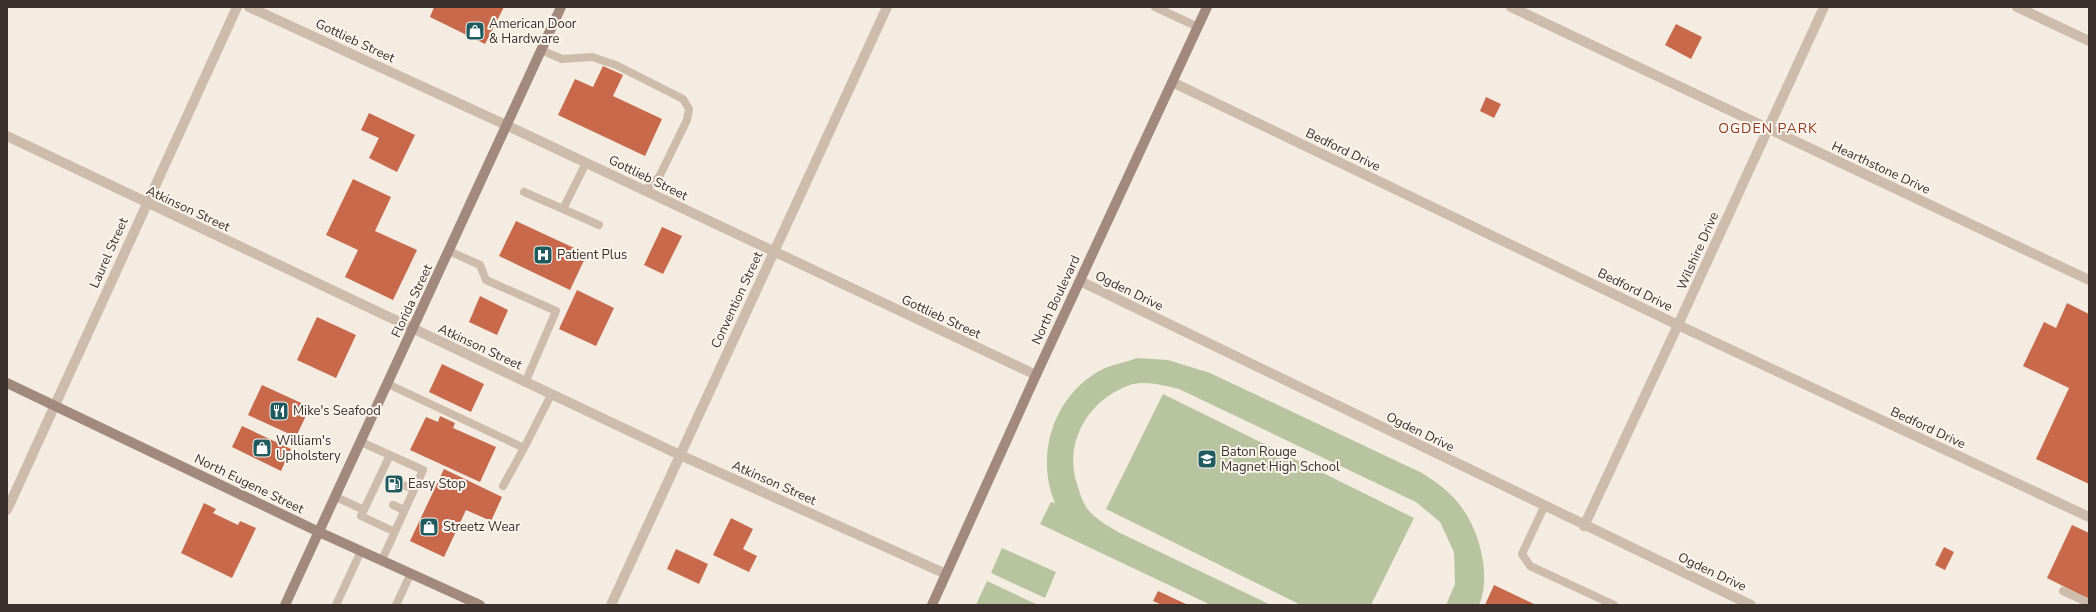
<svg xmlns="http://www.w3.org/2000/svg" width="2096" height="612" viewBox="0 0 2096 612" font-family="'Nunito Sans',sans-serif">
<style>
.green{fill:#b8c4a0}
.building{fill:#c8694b}
.lines{fill:none;stroke-linecap:round;stroke-linejoin:round}
.lane{stroke:#cdbbac;stroke-width:8}
.street{stroke:#cdbbac;stroke-width:10}
.secondary{stroke:#a18a7d;stroke-width:10}
.labels{text-anchor:middle;dominant-baseline:central;stroke-width:4;stroke-linejoin:round;paint-order:stroke}
.poi-label{font-size:13px;fill:#3b302b;stroke:#fbf5ee;text-anchor:start}
.street-label{font-size:13px;fill:#3b302b;stroke:#fbf5ee}
.neighbourhood-label{font-size:14px;letter-spacing:1px;fill:#8c3b22;stroke:#fbf5ee}
</style>
<rect width="100%" height="100%" fill="#f4ebe1"/>
<!-- green -->
<path class="green" d="M1137 358 1168 360 1210 373 1422 473C1436 482 1449 491 1459 504 1479 528 1492 576 1479 605H1446L1455 584 1454 552 1440 522 1416 502 1179 389C1164 386 1146 380 1130 385 1089 399 1063 442 1077 484 1080 493 1083 505 1090 512 1099 521 1109 527 1120 533L1271 605H1211L1040 524 1051 502 1055 503C1034 453 1055 392 1105 368 1115 364 1127 362 1137 358Z
M1163 394 1414 518 1371 605H1301L1106 509Z
M1002 548 1056 572 1045 598 991 573Z
M987 581 1038 605H976Z"/>
<!-- building -->
<path class="building" d="M434 7H504L485 44 430 17Z
M1676 24 1702 37 1691 59 1665 45Z
M603 66 623 75 613 96 662 119 645 156 558 115 575 79 593 87Z
M1486 97 1501 104 1494 118 1480 111Z
M369 113 415 135 397 172 369 158 379 138 361 130Z
M353 179 391 197 375 231 417 250 393 300 345 277 358 250 326 235Z
M516 221 587 254 570 290 499 256Z
M662 227 682 236 663 274 644 265Z
M577 290 614 308 596 346 559 329Z
M480 296 508 310 497 335 469 322Z
M2067 303 2089 314V484L2036 459 2069 388 2023 366 2044 322 2056 328Z
M317 317 356 335 336 378 297 360Z
M442 364 484 384 471 412 429 392Z
M262 385 310 407 296 437 248 415Z
M440 416 455 423 453 428 496 447 480 482 410 450 426 417 438 422Z
M242 426 291 449 281 471 232 447Z
M444 469 502 497 491 521 466 510 444 557 410 541Z
M204 503 216 509 213 513 238 525 240 521 256 528 232 578 181 553Z
M731 518 753 529 743 549 757 556 749 572 713 555Z
M2072 525 2089 533V599L2047 578Z
M1944 547 1954 552 1945 570 1935 565Z
M676 549 708 564 699 584 667 569Z
M1494 585 1536 605H1485Z
M1158 591 1188 605H1162L1153 601Z"/>
<g class="lines">
<!-- lane -->
<path class="lane" d="M1155 7 1198 27
M541 50 562 59 592 57 616 65 683 99 689 109 687 120 659 177 644 191
M524 192 563 209 586 163
M563 209 599 225
M449 251 480 265 486 280 556 311 525 383
M388 384 524 448 503 486
M361 442 423 470 382 560
M524 448 551 395
M390 455 361 516 395 532
M403 485 414 489
M336 497 364 510
M393 505 404 510
M1544 507 1522 554 1530 566 1614 605
M2063 591 2089 603
M336 605 361 551
M396 605 411 573"/>
<!-- street -->
<path class="street" d="M249 7 506 125 1036 375
M1511 7 2089 280
M2017 7 2089 41
M1172 82 1678 325 2089 517
M7 136 680 455 946 574
M1080 281 1751 605
M7 510 237 7
M1584 526 1678 325 1824 7
M611 605 887 7"/>
<!-- secondary -->
<path class="secondary" d="M7 383 319 532 480 605
M285 605 561 7
M932 605 1036 375 1207 7"/>
</g>
<!-- icons -->
<defs>
<symbol id="shop-square" viewBox="-11 -11 22 22"><rect x="-9" y="-9" width="18" height="18" rx="4" fill="#1f5a5e" stroke="#fbf5ee"/><path d="M-5-2.5h2.3a2.7 3.5 0 0 1 5.4 0H5L5.5 6h-11ZM-1.5-2.5h3a1.5 2.3 0 0 0-3 0Z" fill="#fff"/></symbol>
<symbol id="hospital-square" viewBox="-11 -11 22 22"><rect x="-9" y="-9" width="18" height="18" rx="4" fill="#1f5a5e" stroke="#fbf5ee"/><path d="M-5-5h3v3.5h4V-5h3V5h-3V1.5h-4V5h-3Z" fill="#fff"/></symbol>
<symbol id="restaurant-square" viewBox="-11 -11 22 22"><rect x="-9" y="-9" width="18" height="18" rx="4" fill="#1f5a5e" stroke="#fbf5ee"/><path d="M-5-6h1v4h1v-4h1v4h1v-4h1v5L-1.5 .5V6h-2V.5L-5-1ZM5-6V6H3V1.5H1.5Q1.5-4 5-6Z" fill="#fff"/></symbol>
<symbol id="school-square" viewBox="-11 -11 22 22"><rect x="-9" y="-9" width="18" height="18" rx="4" fill="#1f5a5e" stroke="#fbf5ee"/><path d="M0-5L7-2L0 1L-7-2ZM-4 1L0 2.5L4 1V4Q0 6-4 4Z" fill="#fff"/></symbol>
<symbol id="fuel-square" viewBox="-11 -11 22 22"><rect x="-9" y="-9" width="18" height="18" rx="4" fill="#1f5a5e" stroke="#fbf5ee"/><path d="M-5.5-6h7V0h2V4h1.3V-2.5L3-4.5l.8-.8L6-3V5H2.5V1h-1V6h-7ZM-4.2-4.7v3.2H.2V-4.7Z" fill="#fff"/></symbol>
</defs>
<g fill-rule="evenodd">
<use href="#shop-square" x="464" y="20" width="22" height="22"/>
<use href="#hospital-square" x="532" y="244" width="22" height="22"/>
<use href="#restaurant-square" x="268" y="400" width="22" height="22"/>
<use href="#shop-square" x="251" y="437" width="22" height="22"/>
<use href="#school-square" x="1196" y="448" width="22" height="22"/>
<use href="#fuel-square" x="383" y="473" width="22" height="22"/>
<use href="#shop-square" x="418" y="516" width="22" height="22"/>
</g>
<g class="labels">
<!-- poi labels -->
<g class="poi-label">
<text x="489" y="24">American Door<tspan x="489" dy="15">&amp; Hardware</tspan></text>
<text x="557" y="255">Patient Plus</text>
<text x="293" y="411">Mike's Seafood</text>
<text x="276" y="441">William's<tspan x="276" dy="15">Upholstery</tspan></text>
<text x="1221" y="452">Baton Rouge<tspan x="1221" dy="15">Magnet High School</tspan></text>
<text x="408" y="484">Easy Stop</text>
<text x="443" y="527">Streetz Wear</text>
</g>
<!-- street labels -->
<g class="street-label">
<text transform="translate(355 41) rotate(25)">Gottlieb Street</text>
<text transform="translate(1343 150) rotate(26)">Bedford Drive</text>
<text transform="translate(1881 168) rotate(25)">Hearthstone Drive</text>
<text transform="translate(648 178) rotate(26)">Gottlieb Street</text>
<text transform="translate(188 209) rotate(25)">Atkinson Street</text>
<text transform="translate(1698 251) rotate(-66)">Wilshire Drive</text>
<text transform="translate(109 253) rotate(-66)">Laurel Street</text>
<text transform="translate(1635 290) rotate(26)">Bedford Drive</text>
<text transform="translate(1129 291) rotate(26)">Ogden Drive</text>
<text transform="translate(737 300) rotate(-65)">Convention Street</text>
<text transform="translate(1056 300) rotate(-65)">North Boulevard</text>
<text transform="translate(412 301) rotate(-65)">Florida Street</text>
<text transform="translate(941 317) rotate(25)">Gottlieb Street</text>
<text transform="translate(480 347) rotate(25)">Atkinson Street</text>
<text transform="translate(1928 428) rotate(25)">Bedford Drive</text>
<text transform="translate(1420 432) rotate(26)">Ogden Drive</text>
<text transform="translate(774 483) rotate(24)">Atkinson Street</text>
<text transform="translate(249 484) rotate(26)">North Eugene Street</text>
<text transform="translate(1712 572) rotate(25)">Ogden Drive</text>
</g>
<!-- neighbourhood labels -->
<g class="neighbourhood-label">
<text x="1768" y="128">OGDEN PARK</text>
</g>
</g>
<!-- border -->
<rect width="2096" height="612" fill="none" stroke="#3b302b" stroke-width="16"/>
</svg>
